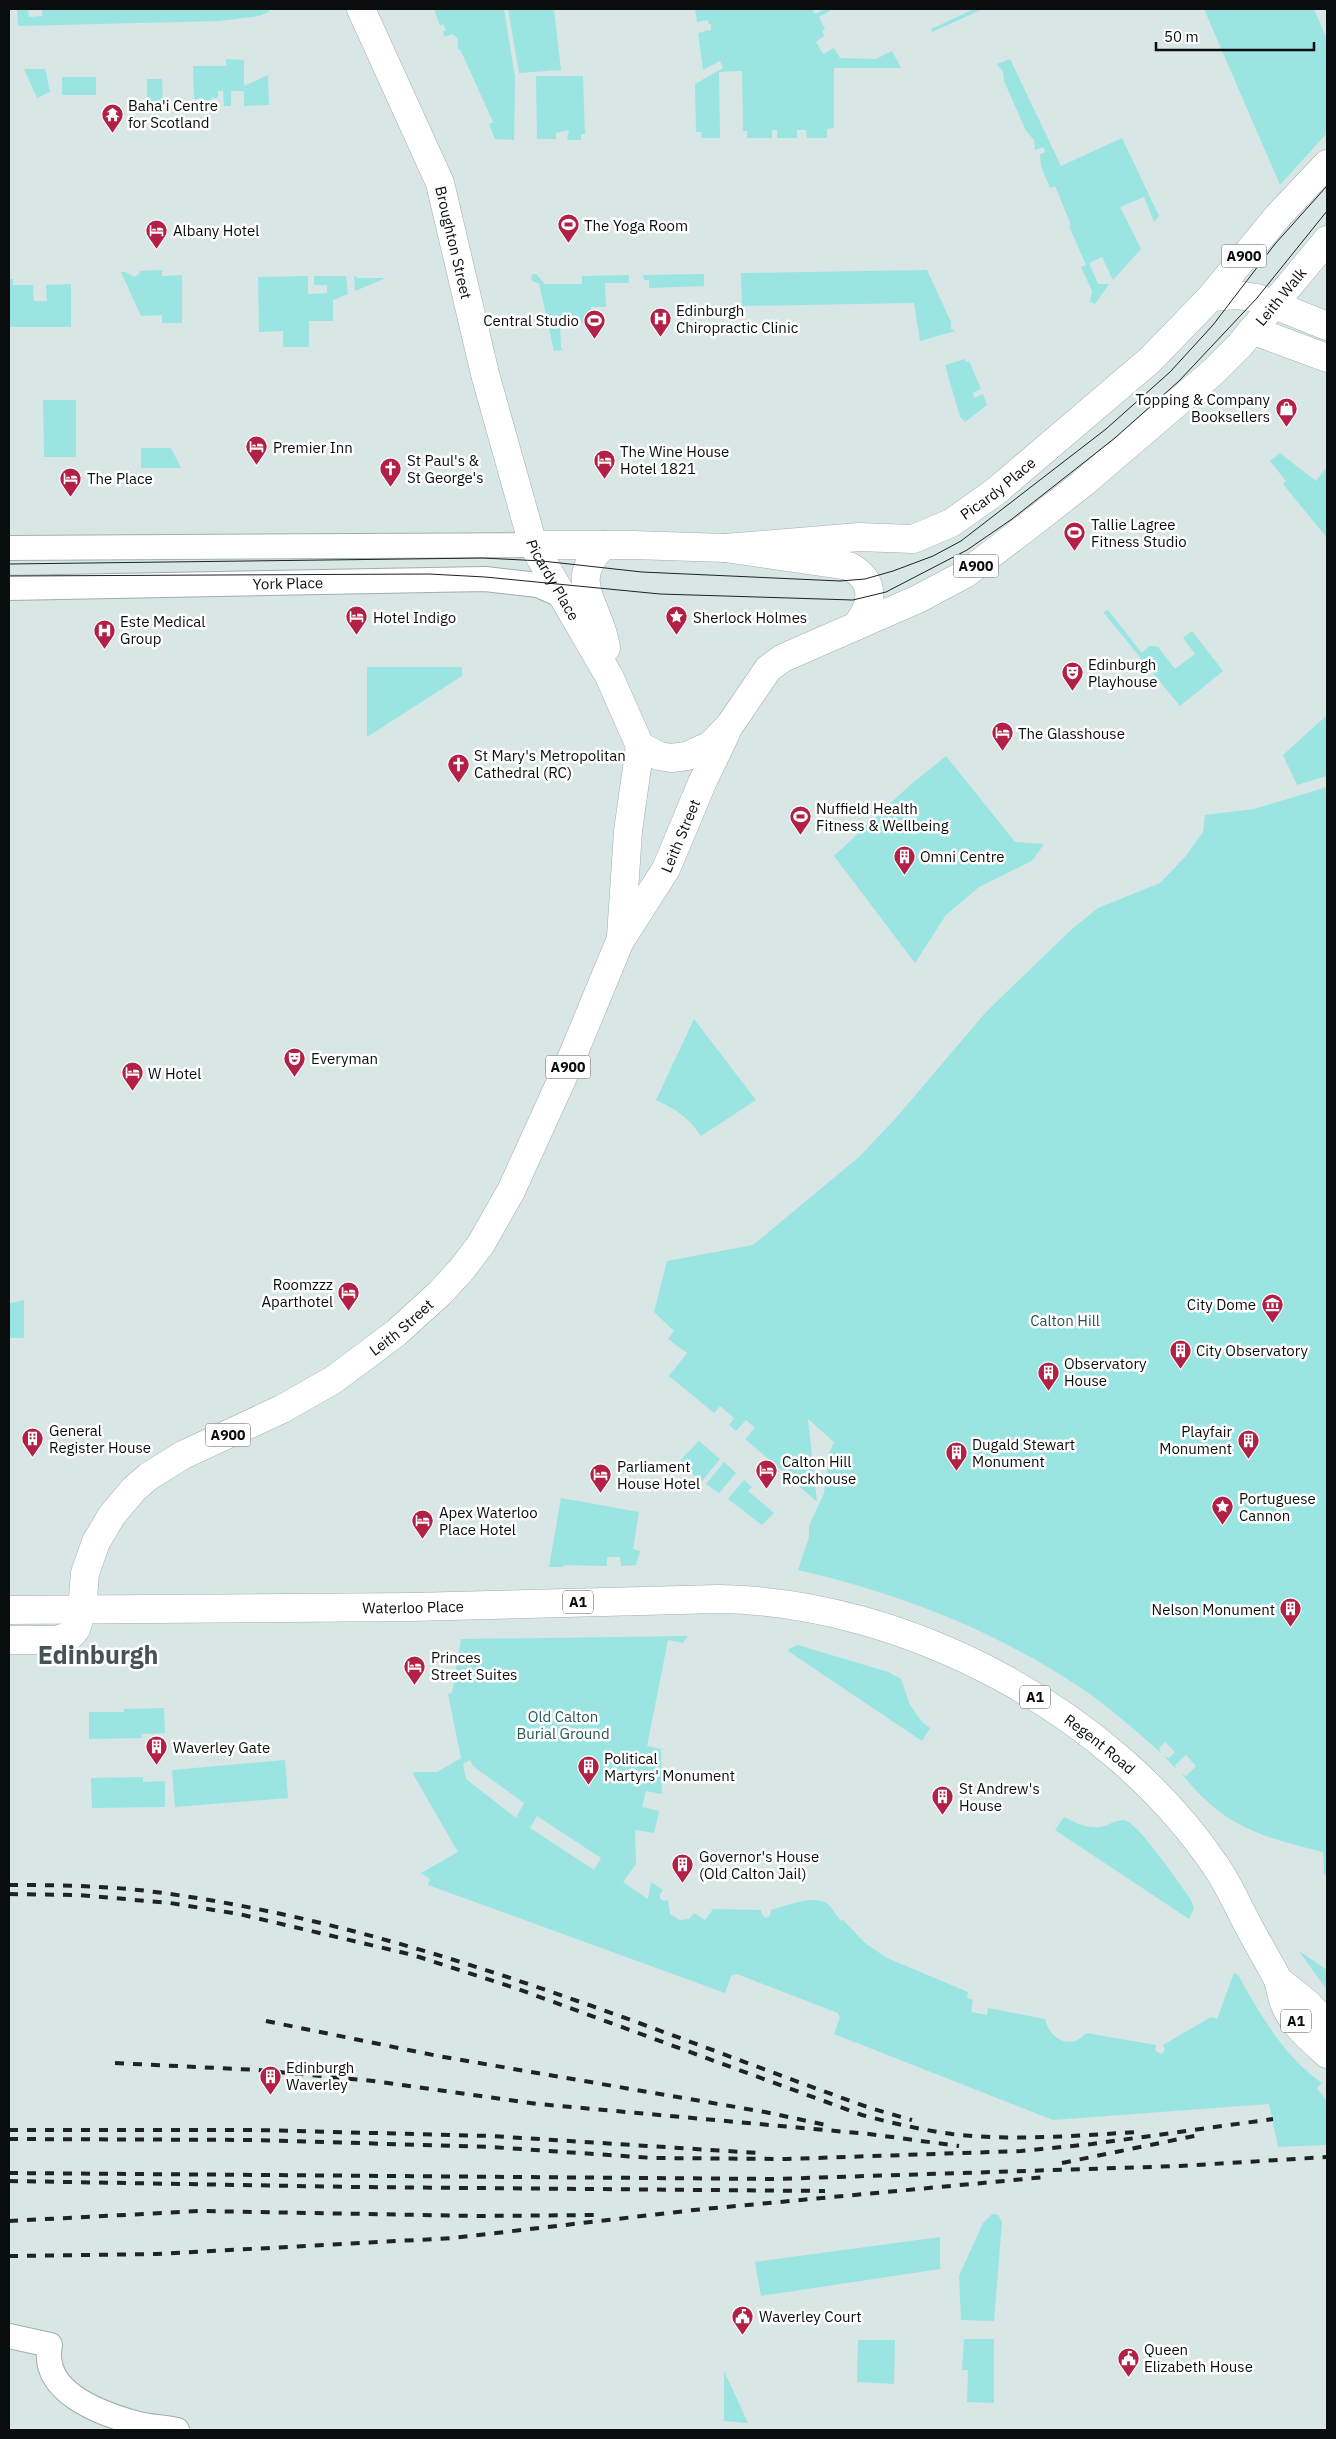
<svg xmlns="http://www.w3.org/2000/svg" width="1336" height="2439" viewBox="0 0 1336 2439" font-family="'IBM Plex Sans',sans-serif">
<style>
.green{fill:#9ae5e1;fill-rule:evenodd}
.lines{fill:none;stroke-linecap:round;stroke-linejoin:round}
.minor-casing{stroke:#a1aeae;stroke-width:26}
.major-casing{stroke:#a1aeae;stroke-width:29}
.minor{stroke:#fff;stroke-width:24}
.major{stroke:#fff;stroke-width:28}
.tram{stroke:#1e2323;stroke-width:1}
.rail{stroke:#1e2323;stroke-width:4;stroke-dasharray:9 9;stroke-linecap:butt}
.labels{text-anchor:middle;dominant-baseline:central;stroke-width:5;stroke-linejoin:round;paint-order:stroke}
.shield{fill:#fff;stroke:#535656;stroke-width:1}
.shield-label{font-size:14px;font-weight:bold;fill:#090d0d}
.poi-label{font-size:15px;fill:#090d0d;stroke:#fff;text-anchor:start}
.street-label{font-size:15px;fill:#090d0d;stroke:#fff}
.park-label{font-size:15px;fill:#265856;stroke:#fff}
.town-label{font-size:25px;font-weight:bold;fill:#475252;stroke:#fff}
</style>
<rect width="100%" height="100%" fill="#d8e6e5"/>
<!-- green -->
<path class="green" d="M17 9H28L29 17 42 16V9H268L269 12 259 16 219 21 18 26Z
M434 9H504L515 77 514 140 495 139 489 124 493 122 460 49 458 50V39L452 34 445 37 443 32 446 30 443 24 440 26Z
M508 9H554L561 70 519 73Z
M695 9H812L815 14 825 9H833L819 17 825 29 822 31 824 36 816 42 823 54 834 48 840 58 876 59 892 51 901 68H834V128L827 129V138H807L806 130H797V138H777V130H772V138H747V131H743L742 71 719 72 720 138H702L701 132H696L695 84 723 68 720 61 703 70 698 33 711 30V24H709L708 20 697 22Z
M974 9H983L932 32 931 29Z
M1204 9H1314L1327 39V133L1280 185Z
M226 59 244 60V86L268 75 269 105 244 106V91H231V106H224L223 91H218V98H211V107H198V99H194L193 66H226Z
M1010 59 1061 166 1122 138 1159 216 1154 222 1144 197 1120 207 1141 249 1113 280 1102 257 1089 263 1098 284H1109L1095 304 1090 302 1092 291 1081 267 1086 265 1069 226 1071 225 1055 186 1050 188 1041 166 1040 154 1045 152 1043 147 1035 150 1034 140 1026 131 1004 81 1003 72 997 64Z
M24 69H45L50 92 37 98Z
M536 76H583L585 134H581V140H567L569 130 556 133V139H537Z
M62 77H96V95H62Z
M147 79H162L163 108H155V104H152L151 108H147Z
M162 270V276L182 275V323H162V315L141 316 121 272H125L134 277 139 274 140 271Z
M927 270 951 322V329L955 331 920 341 914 303 742 306 741 273Z
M532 274H536L545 284H582V276L629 275V283H605L606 307H591V323L560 324 561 348 563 350 554 351 539 284 531 280Z
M704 274V286L649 288V280H644L643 275Z
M308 276V294L327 293V285H314V276H346L348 294 333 300V321H309V347H283V331L259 332 258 277Z
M354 276 358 278H386L355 291Z
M9 279H13V285H33L34 301H47L46 285 71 284V327H9Z
M965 359 966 362 969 361 981 389 973 393 974 398 983 394 987 405 965 422 960 417 945 365Z
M43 400H76V457H44Z
M141 448H171L181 468H141Z
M1280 453 1316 481 1325 469 1327 471V538L1283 484 1286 481 1270 461Z
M1108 610 1142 653 1149 646 1158 647 1175 669 1195 654 1183 638 1192 631 1223 671 1180 706 1103 612Z
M367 667H462V676L367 737Z
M1327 715V776L1297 785 1283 755Z
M946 756 1015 842 1044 844 1032 861 979 887 946 915 915 963 834 856 909 786Z
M1327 787V1874L1324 1875 1323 1852C1283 1842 1239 1832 1208 1802 1199 1794 1190 1784 1182 1774L1186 1776 1196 1766 1186 1755 1175 1765 1176 1769 1165 1757 1169 1758 1175 1752 1165 1742 1159 1748 1161 1753C1134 1729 1107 1705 1078 1686 992 1629 898 1593 798 1570L809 1537V1526L824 1493 829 1453 834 1442 808 1419 817 1502 800 1487 803 1484 797 1479 795 1482 745 1439 755 1428 746 1420 736 1431 729 1425 734 1418 720 1406 714 1413 669 1376 687 1353 668 1339 674 1331 654 1312 667 1261 753 1245 859 1157 896 1118 986 1012 1072 929 1098 908 1160 883 1185 857 1203 832 1205 815 1254 809Z
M694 1019 756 1100 701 1136C689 1118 676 1109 656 1100Z
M24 1300V1338H9V1302L11 1303Z
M699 1441 720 1459 702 1481 678 1463Z
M724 1462 736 1473 719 1493 706 1484Z
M744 1480 752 1487 748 1491 774 1513 762 1525 728 1499Z
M561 1498 639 1512 633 1549 640 1551 636 1565 621 1566 620 1557H607V1566L564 1565 563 1567H549Z
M688 1636 683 1643 668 1640 647 1746 661 1749 662 1794 646 1791 642 1807 659 1811 654 1833 635 1830 636 1864 623 1882 648 1899 651 1882 663 1890 660 1894V1898L663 1901 668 1900 670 1914 680 1920 689 1919 694 1913 705 1920 713 1909 761 1910 762 1915 766 1918 770 1916 771 1910C786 1906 816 1893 829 1905 833 1910 837 1916 841 1921L843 1920 865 1943 887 1958 968 1992 967 1998 973 2000 971 2012 987 2015 988 2008 1045 2019C1049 2039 1071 2051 1086 2033L1156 2045 1155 2051 1162 2054 1165 2049 1163 2045 1211 2017 1217 2019 1234 1973 1238 1975C1260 2014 1284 2057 1322 2083L1317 2088 1327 2101V2145L1278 2147 1269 2104 1053 2120 834 2034 840 2018 838 2013 737 1974 731 1976 725 1993 428 1885 430 1879 421 1873 458 1852 413 1774 415 1772H437L461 1758 448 1694 452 1693 461 1639ZM470 1760 473 1766 524 1803 516 1818 466 1779 463 1764ZM537 1816 601 1858 594 1870 530 1828Z
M798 1645 888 1672 901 1679 910 1705 922 1722 930 1728 922 1741 788 1651 790 1648Z
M164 1708 165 1733 142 1734V1738L89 1739V1712H124V1709Z
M285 1760 288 1798 175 1807 172 1770Z
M143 1777V1782L165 1781V1807L92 1808 91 1778Z
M1064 1817C1078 1824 1089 1830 1105 1826 1110 1824 1117 1820 1123 1820 1137 1820 1180 1885 1190 1898L1194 1908 1189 1919 1055 1830Z
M1299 1951 1327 1970V1990Z
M992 2214 998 2215 1002 2222 994 2321 961 2320 959 2276 983 2223Z
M940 2237V2269L761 2296 755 2262Z
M964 2339H994V2403L967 2402 968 2370H962Z
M858 2340H895L894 2384 857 2382Z
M724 2371 748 2423 724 2421Z"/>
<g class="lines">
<defs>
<g id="minor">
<path d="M9 548 533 545"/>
<path id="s1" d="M9 588 485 579 538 585 563 596"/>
<path d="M9 2336 50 2345C40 2391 99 2413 135 2423 148 2427 163 2427 177 2430"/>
</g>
<g id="major">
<path id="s2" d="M361 9 440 183 485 374 533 545 609 676 640 746 659 756 671 758 687 756 711 745 730 725 768 669 783 658 918 599 965 574 1019 533 1082 484 1213 372 1240 345 1327 240"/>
<path d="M1211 297 1237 295 1257 298 1327 326"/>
<path d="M1252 330 1327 358"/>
<path d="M533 545H633L725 548 849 566C876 581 874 603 856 626"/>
<path d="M604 545C564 583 601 606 606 648"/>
<path id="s3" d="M725 548 859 537 913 539 951 523 995 492 1150 360 1211 297 1278 216 1327 164"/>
<path d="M621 937 628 831 640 746"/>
<path id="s4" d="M9 1610 412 1607 719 1599C905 1602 1110 1710 1215 1865 1228 1883 1237 1905 1248 1925 1257 1943 1268 1960 1277 1978 1281 1987 1281 1997 1285 2005 1292 2024 1313 2041 1327 2054"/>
<path id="s5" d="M9 1640H57L71 1635 76 1629 82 1610 85 1573 96 1542 112 1515 134 1489 149 1476 183 1455 282 1409 333 1380 396 1333 440 1293 462 1269 481 1244 511 1191 572 1057 620 941 666 869 702 783 726 733"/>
<path d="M1278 1980 1307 2003 1327 2024"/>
</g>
</defs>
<!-- minor casing -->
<use href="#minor" class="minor-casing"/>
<!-- major casing -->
<use href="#major" class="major-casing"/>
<!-- minor -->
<use href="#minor" class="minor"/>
<!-- major -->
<use href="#major" class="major"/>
<!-- tram -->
<path class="tram" d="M9 564 483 558 542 561 642 572 840 581 865 579 893 571 933 556 961 541 1106 429 1170 372 1213 325 1275 244 1327 186
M9 576 429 574 485 577 660 594 853 600 886 592 967 550 1012 519 1115 438 1179 381 1257 298 1327 211"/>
<!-- rail -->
<path class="rail" d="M9 1885C63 1885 117 1886 170 1894 413 1928 641 2026 870 2108L912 2120
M9 1894 79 1895 170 1903 239 1914 413 1955 518 1989 862 2115C892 2123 922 2130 952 2134 1013 2141 1075 2136 1136 2132
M266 2021 438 2056 765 2112 826 2125
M115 2063 258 2070 373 2081 538 2104 869 2134 959 2146
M9 2130H256L491 2136 758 2153
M9 2139 256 2140 491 2147 653 2158 786 2159 1021 2151 1092 2144 1273 2119
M1062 2163 1199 2135
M9 2173 774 2179 1180 2166 1327 2157
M9 2181 355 2187 825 2191
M9 2221 200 2211 478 2216 596 2215
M9 2256 157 2254 453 2238 694 2210 1046 2177"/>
</g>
<!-- icons -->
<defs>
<symbol id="temple-pin" viewBox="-11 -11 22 30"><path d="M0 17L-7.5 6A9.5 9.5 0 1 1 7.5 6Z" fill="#b22046" stroke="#fff"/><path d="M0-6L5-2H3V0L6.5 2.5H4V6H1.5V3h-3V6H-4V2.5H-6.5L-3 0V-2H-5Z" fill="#fff"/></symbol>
<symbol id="stadium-pin" viewBox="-11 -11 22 30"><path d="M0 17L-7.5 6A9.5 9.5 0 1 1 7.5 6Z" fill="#b22046" stroke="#fff"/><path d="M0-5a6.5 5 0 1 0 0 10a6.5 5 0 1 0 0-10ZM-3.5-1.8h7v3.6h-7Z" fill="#fff"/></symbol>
<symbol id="hotel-pin" viewBox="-11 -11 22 30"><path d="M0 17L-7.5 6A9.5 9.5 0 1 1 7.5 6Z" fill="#b22046" stroke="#fff"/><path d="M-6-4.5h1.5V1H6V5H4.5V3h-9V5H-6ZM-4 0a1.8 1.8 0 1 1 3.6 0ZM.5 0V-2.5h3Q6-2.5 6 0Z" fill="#fff"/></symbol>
<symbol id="hospital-pin" viewBox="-11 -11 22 30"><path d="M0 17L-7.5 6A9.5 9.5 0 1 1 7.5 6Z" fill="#b22046" stroke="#fff"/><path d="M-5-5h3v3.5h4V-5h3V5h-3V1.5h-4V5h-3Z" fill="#fff"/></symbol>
<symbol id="shop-pin" viewBox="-11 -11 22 30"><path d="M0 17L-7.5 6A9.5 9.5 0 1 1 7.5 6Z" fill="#b22046" stroke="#fff"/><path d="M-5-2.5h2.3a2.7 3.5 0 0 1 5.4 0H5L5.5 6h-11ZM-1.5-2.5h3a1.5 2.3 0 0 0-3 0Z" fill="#fff"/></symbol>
<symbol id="church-pin" viewBox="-11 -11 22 30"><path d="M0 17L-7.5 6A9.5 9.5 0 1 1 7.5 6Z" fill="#b22046" stroke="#fff"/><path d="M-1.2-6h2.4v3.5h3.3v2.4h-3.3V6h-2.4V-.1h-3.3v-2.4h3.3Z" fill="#fff"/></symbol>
<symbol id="sight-pin" viewBox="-11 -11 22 30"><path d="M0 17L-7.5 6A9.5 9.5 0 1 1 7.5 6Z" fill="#b22046" stroke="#fff"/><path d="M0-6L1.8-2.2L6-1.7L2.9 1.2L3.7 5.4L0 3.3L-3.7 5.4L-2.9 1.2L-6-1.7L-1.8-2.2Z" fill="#fff"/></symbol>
<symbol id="theatre-pin" viewBox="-11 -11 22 30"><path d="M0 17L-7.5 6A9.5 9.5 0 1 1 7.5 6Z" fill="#b22046" stroke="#fff"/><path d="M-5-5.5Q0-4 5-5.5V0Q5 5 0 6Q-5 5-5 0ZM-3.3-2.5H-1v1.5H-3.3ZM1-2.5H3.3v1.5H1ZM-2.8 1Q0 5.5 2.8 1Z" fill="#fff"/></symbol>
<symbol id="building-pin" viewBox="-11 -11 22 30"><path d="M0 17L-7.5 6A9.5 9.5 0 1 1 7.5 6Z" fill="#b22046" stroke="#fff"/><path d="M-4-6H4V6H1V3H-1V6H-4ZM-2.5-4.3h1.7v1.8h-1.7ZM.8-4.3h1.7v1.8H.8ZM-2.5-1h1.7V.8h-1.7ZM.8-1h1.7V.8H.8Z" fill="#fff"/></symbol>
<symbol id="museum-pin" viewBox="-11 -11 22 30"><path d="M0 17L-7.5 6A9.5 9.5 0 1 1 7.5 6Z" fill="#b22046" stroke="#fff"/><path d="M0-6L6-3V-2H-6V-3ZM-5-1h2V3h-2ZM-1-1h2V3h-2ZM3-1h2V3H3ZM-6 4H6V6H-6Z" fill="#fff"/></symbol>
<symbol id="civic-pin" viewBox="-11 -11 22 30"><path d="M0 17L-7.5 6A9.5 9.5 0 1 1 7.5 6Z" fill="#b22046" stroke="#fff"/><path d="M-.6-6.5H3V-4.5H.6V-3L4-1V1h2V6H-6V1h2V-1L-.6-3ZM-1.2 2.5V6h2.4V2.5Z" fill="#fff"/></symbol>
</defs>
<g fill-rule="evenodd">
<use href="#temple-pin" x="100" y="102" width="25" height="34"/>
<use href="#stadium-pin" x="556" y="212" width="25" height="34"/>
<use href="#hotel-pin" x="144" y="218" width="25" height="34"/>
<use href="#hospital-pin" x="648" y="306" width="25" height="34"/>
<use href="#stadium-pin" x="582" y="308" width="25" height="34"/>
<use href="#shop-pin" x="1274" y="396" width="25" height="34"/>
<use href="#hotel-pin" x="244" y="434" width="25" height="34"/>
<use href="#hotel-pin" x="592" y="448" width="25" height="34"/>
<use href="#church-pin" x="378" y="456" width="25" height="34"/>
<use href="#hotel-pin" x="58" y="466" width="25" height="34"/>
<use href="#stadium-pin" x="1062" y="520" width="25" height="34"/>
<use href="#hotel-pin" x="344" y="604" width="25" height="34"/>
<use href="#sight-pin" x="664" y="604" width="25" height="34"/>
<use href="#hospital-pin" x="92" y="618" width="25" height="34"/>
<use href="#theatre-pin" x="1060" y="660" width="25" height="34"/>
<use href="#hotel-pin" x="990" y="720" width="25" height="34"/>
<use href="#church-pin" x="446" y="752" width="25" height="34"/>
<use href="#stadium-pin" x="788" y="804" width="25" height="34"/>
<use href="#building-pin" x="892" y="844" width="25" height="34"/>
<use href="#theatre-pin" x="282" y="1046" width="25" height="34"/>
<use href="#hotel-pin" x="120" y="1060" width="25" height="34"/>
<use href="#hotel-pin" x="336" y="1280" width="25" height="34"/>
<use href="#museum-pin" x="1260" y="1292" width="25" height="34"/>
<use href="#building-pin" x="1168" y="1338" width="25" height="34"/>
<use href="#building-pin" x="1036" y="1360" width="25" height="34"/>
<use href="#building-pin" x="20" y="1426" width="25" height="34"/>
<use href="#building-pin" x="1236" y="1428" width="25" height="34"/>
<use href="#building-pin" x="944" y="1440" width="25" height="34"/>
<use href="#hotel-pin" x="754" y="1458" width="25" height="34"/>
<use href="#hotel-pin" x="588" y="1462" width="25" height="34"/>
<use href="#sight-pin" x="1210" y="1494" width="25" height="34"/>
<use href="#hotel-pin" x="410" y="1508" width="25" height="34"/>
<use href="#building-pin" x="1278" y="1596" width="25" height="34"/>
<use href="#hotel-pin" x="402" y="1654" width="25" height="34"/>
<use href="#building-pin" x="144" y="1734" width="25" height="34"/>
<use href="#building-pin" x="576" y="1754" width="25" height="34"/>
<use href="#building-pin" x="930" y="1784" width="25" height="34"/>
<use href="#building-pin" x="670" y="1852" width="25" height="34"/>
<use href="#building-pin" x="258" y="2064" width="25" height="34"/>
<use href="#civic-pin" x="730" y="2304" width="25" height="34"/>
<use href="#civic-pin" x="1116" y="2346" width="25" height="34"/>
</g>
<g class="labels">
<!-- shield labels -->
<g class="shield">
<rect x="1221.5" y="244.5" width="45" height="23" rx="4"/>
<rect x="953.5" y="554.5" width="45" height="23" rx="4"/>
<rect x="545.5" y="1055.5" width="45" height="23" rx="4"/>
<rect x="205.5" y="1423.5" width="45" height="23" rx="4"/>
<rect x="563" y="1590.5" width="30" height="23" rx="4"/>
<rect x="1020" y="1685.5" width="30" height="23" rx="4"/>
<rect x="1281" y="2009.5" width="30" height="23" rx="4"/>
</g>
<g class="shield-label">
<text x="1244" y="256">A900</text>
<text x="976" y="566">A900</text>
<text x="568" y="1067">A900</text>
<text x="228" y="1435">A900</text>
<text x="578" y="1602">A1</text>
<text x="1035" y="1697">A1</text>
<text x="1296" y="2021">A1</text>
</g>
<!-- poi labels -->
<g class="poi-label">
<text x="128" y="105">Baha'i Centre<tspan x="128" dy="17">for Scotland</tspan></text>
<text x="584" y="225">The Yoga Room</text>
<text x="173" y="230">Albany Hotel</text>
<text x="676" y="310">Edinburgh<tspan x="676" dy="17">Chiropractic Clinic</tspan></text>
<text x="579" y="320" text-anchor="end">Central Studio</text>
<text x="1270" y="399" text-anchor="end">Topping &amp; Company<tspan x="1270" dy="17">Booksellers</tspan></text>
<text x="273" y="447">Premier Inn</text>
<text x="620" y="451">The Wine House<tspan x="620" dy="17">Hotel 1821</tspan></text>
<text x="407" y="460">St Paul's &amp;<tspan x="407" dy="17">St George's</tspan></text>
<text x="87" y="478">The Place</text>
<text x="1091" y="524">Tallie Lagree<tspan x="1091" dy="17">Fitness Studio</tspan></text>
<text x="373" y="617">Hotel Indigo</text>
<text x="693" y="617">Sherlock Holmes</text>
<text x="120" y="621">Este Medical<tspan x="120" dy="17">Group</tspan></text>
<text x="1088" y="664">Edinburgh<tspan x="1088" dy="17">Playhouse</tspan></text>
<text x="1018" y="733">The Glasshouse</text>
<text x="474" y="755">St Mary's Metropolitan<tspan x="474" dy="17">Cathedral (RC)</tspan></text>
<text x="816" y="808">Nuffield Health<tspan x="816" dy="17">Fitness &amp; Wellbeing</tspan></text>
<text x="920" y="856">Omni Centre</text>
<text x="311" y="1058">Everyman</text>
<text x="148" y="1073">W Hotel</text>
<text x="333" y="1284" text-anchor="end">Roomzzz<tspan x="333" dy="17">Aparthotel</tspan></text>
<text x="1256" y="1304" text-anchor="end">City Dome</text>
<text x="1196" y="1350">City Observatory</text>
<text x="1064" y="1363">Observatory<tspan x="1064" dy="17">House</tspan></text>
<text x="49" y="1430">General<tspan x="49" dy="17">Register House</tspan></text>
<text x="1232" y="1431" text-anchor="end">Playfair<tspan x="1232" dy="17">Monument</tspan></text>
<text x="972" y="1444">Dugald Stewart<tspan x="972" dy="17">Monument</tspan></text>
<text x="782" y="1461">Calton Hill<tspan x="782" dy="17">Rockhouse</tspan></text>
<text x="617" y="1466">Parliament<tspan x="617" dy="17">House Hotel</tspan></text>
<text x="1239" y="1498">Portuguese<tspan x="1239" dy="17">Cannon</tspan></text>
<text x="439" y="1512">Apex Waterloo<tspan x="439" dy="17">Place Hotel</tspan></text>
<text x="1275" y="1609" text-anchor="end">Nelson Monument</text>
<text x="431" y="1657">Princes<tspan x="431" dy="17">Street Suites</tspan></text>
<text x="173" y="1747">Waverley Gate</text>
<text x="604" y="1758">Political<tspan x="604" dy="17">Martyrs' Monument</tspan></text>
<text x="959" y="1788">St Andrew's<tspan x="959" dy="17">House</tspan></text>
<text x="699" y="1856">Governor's House<tspan x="699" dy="17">(Old Calton Jail)</tspan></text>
<text x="286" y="2067">Edinburgh<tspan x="286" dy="17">Waverley</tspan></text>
<text x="759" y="2316">Waverley Court</text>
<text x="1144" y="2349">Queen<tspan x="1144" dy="17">Elizabeth House</tspan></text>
</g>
<!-- street labels -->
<g class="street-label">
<text stroke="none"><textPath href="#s2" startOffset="252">Broughton Street</textPath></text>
<text stroke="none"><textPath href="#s2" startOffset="1605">Leith Walk</textPath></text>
<text stroke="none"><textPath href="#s3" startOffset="288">Picardy Place</textPath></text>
<text stroke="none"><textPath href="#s1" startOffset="279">York Place</textPath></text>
<text stroke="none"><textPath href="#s2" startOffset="605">Picardy Place</textPath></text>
<text stroke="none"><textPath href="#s5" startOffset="1111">Leith Street</textPath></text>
<text stroke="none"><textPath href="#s5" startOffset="540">Leith Street</textPath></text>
<text stroke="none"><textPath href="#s4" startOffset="404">Waterloo Place</textPath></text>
<text stroke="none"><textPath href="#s4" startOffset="1125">Regent Road</textPath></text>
</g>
<!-- park labels -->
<g class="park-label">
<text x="1065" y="1320">Calton Hill</text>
<text x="563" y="1716">Old Calton<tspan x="563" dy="17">Burial Ground</tspan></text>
</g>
<!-- town labels -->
<g class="town-label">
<text x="98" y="1654">Edinburgh</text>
</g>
</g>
<!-- border -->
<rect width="1336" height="2439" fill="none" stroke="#090d0d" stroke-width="20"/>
<!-- scale -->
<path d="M1156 42v8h158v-8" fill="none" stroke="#090d0d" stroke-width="2.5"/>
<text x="1164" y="42" font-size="15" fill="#090d0d" stroke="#ffffff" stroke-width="4" paint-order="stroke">50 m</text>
</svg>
